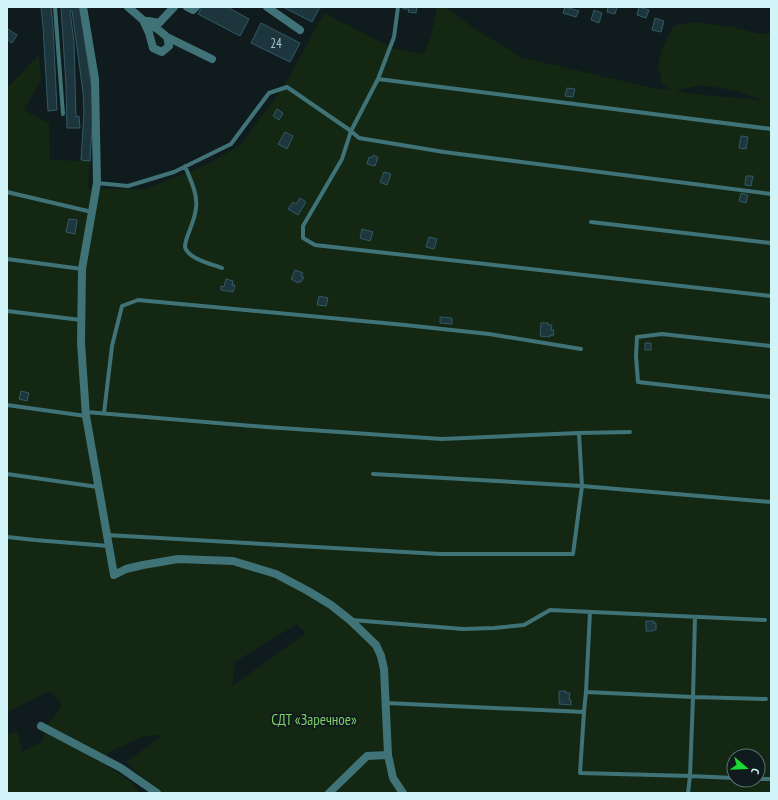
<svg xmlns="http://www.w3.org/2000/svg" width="778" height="800" viewBox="0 0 778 800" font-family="'PT Sans Narrow',sans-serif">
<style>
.green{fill:#132713;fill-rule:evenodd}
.building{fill:#1d353c;stroke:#325a65}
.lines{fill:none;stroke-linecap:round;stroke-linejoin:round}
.service{stroke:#3f7377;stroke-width:4}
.minor{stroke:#3f7377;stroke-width:8}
.labels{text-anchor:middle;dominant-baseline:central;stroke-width:4;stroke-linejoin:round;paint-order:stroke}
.number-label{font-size:13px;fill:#a4c4ca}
.park-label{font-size:15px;fill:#7fcf67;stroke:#0f1b1d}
</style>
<rect width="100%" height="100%" fill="#0f1b1d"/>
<!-- green -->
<path class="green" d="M437 7H446L478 31 521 57 648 87 671 90 662 83 658 65 663 46 674 25 694 22 732 27 760 34H771V793H159L126 762 163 735 143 736 108 753 104 764 133 783 140 793H7V735L17 731 22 752 41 742 47 725 59 710 61 704 50 691 7 712V88L39 55 41 80 24 110 49 123 50 160 90 161 88 189H145L206 165 240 145 276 97 289 77 324 13 395 49 424 54 431 36ZM700 85 732 90 763 100 693 94 676 91ZM297 624 306 633 232 686 235 662ZM734 756H758V780H734Z"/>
<!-- building -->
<path class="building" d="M41 7H51L53 26 57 110 48 111 43 26Z
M61 7H80L92 91 93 113 90 161 81 160 84 112 83 92 72 11H70L74 42 76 117 79 116 80 128H67L66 85Z
M202 7H227L249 19 240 36 198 14Z
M283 7H320L312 22Z
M403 7H417L416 13 408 12 409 9H403Z
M565 7 579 11 576 17 563 13Z
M608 7H617L615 14 607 12Z
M639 7 649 10 646 18 637 15Z
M594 10 602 13 599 23 591 20Z
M655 18 664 21 661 32 652 30Z
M261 23 300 43 290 62 251 43Z
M8 29 17 35 12 43 7 39V30Z
M567 88 575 89 573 97 565 96Z
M277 109 283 113 279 120 273 116Z
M285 132 293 136 287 149 278 144Z
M741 136 748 137 746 149 739 148Z
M373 155 378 157 375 166 367 164 369 157 372 158Z
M384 172 391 174 387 185 380 182Z
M746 176H753L751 186 745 185Z
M741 193 748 195 746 203 739 201Z
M300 198 306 202 298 215 288 209 293 202 296 204Z
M69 219 77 220 75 234 66 232Z
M362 229 373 232 370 241 360 238Z
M429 237 437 239 434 249 426 247Z
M295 270 303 273 301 276 304 277 301 282 299 281 298 283 291 279Z
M226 279 233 281 232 285H235L233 292 221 290V286L224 287Z
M319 296 328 298 326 306 317 305Z
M440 317 452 318V324L440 323Z
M541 323H548V325H552L551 330H554L553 336 550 335V337L540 336Z
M645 343H651V350H645Z
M21 391 29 393 27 401 19 399Z
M646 621H654L653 623H656V630H653V631H646Z
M559 691H566V693H570L569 700H571V705L559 704 560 700H559Z"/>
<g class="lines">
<!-- service -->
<path class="service" d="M55 7 63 114
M398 7 394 37 378 79 351 131 342 159 303 226V238L315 245 771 296
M378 79 771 129
M185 166C190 179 198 194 196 208 195 217 192 224 189 232 187 237 185 243 185 247 188 259 212 264 222 268
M97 183 128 186 174 172 231 144 269 93 287 87 351 131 359 138 444 152 771 194
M7 192 92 212
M591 222 771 243
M7 259 82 269
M7 311 81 320
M771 346 662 334 637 337 636 356 638 382 771 397
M7 405 86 416
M86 412 266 427 442 439 579 433 582 486 573 554H440L107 535
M104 413 112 346 122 306 138 300 405 325 489 334 581 349
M579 433 630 432
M7 474 98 487
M373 474 582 486 771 502
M7 537 35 540 109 546
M352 620 463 629 494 628 524 625 550 610 765 620
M586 692 693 697 695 617
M386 703 584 712 586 692 590 612
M584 712 580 773 690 776 693 697 766 699
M758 779H771
M688 793 690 776 734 778"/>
<!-- minor -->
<path class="minor" d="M83 7 95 79 97 183 82 269 81 343 86 416 114 575 126 569 143 565 178 559 233 561 276 574 308 591 331 605 350 620 376 645 381 656 384 669 388 755 393 778 403 793
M128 7 143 20 160 31 167 37 169 46 162 52 153 48 149 33 143 20
M187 7 193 10 196 7
M267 7 300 30
M148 21 159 23 174 7
M167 37 212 59
M41 726 121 768 157 793
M329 793 367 756 388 755"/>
</g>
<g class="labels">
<!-- number labels -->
<g class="number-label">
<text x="276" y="43">24</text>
</g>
<!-- park labels -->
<g class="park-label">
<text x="314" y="719">СДТ «Заречное»</text>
</g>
</g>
<!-- border -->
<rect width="778" height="800" fill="none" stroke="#d1f4f9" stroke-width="16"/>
<!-- north arrow -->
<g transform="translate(746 768) rotate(109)"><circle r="19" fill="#0f1b1d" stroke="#5d7275"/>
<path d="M0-3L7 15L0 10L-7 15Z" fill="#1cda33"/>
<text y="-6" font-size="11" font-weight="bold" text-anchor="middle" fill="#d1f4f9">С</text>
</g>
</svg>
